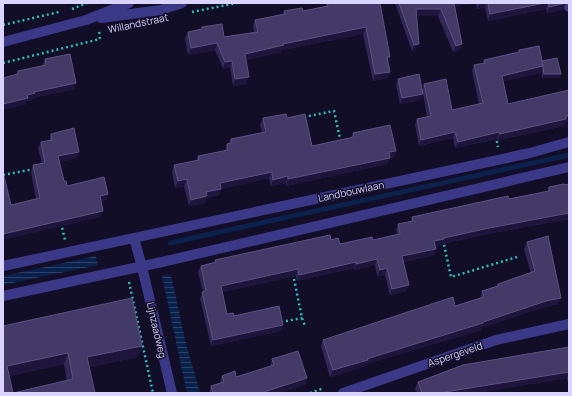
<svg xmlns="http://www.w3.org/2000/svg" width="572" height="396" viewBox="0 0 572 396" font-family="Manrope,sans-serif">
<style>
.water{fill:url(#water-rules)}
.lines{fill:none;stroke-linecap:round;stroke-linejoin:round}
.stream{stroke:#0a214b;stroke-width:5}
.path{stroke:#2abeb6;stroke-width:2.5;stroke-dasharray:2 3;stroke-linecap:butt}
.minor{stroke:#3b3888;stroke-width:10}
.wall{fill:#312756;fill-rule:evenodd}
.shaded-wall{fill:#1d153c}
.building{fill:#433a68;stroke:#5b5280;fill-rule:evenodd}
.labels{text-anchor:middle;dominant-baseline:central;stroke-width:3;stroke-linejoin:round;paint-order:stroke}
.street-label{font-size:10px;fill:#dad5ff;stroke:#130e28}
</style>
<defs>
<pattern id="water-rules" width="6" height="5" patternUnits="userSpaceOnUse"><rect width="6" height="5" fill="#0a214b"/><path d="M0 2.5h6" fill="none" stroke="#2d4066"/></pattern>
</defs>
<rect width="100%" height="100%" fill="#130e28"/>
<!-- water -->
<path class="water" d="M96 256 98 265 3 285V276Z
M171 275 186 344 200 393H187L162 276Z"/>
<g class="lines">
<!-- stream -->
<path class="stream" d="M170 243 569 155"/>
<!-- path -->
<path class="path" d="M72 9 87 3
M192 12 237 3
M3 25 59 12
M3 63 100 39 99 31
M304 117 334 111 341 143
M496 136 498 147
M3 175 34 169
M61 223 65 240
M443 240 451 277 517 257
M293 274 302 318 305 326
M129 282 153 393
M281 322 302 318
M310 393 324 388"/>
<!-- minor -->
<path class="minor" d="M568 3 569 7
M101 18 161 10 182 3
M3 42 86 20 129 3
M134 238 142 267 172 393
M3 266 530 153 569 142
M3 296 162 262 569 167
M343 393 496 340 569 324"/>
</g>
<!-- wall -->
<path class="wall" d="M327 3H380L390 57 388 63 390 72 387 78 373 81 363 34 282 50 281 52 246 60V84L233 86 230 67 223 69 215 50 188 55 185 38 188 32 201 29 202 27 224 37 254 32 253 26 255 20 283 14 284 11H303L326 6Z
M395 3H474L454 7 462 44 459 50 453 52 438 16H416V50L412 51Z
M476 3H566L563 10 547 13 546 9 488 21 485 7 477 9Z
M519 50 542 62 561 74 560 78H542V70L541 73 503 81 508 104 569 90V122H565L564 126 498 140 497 139 455 148 453 138 419 146 415 125 417 119 427 117 423 94 420 100 400 104 396 85 398 79 422 90 424 84 452 110 479 104 472 71 474 65 483 63 484 60 518 53Z
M45 59 76 83 74 89 33 98 32 100 26 101 25 105 16 75 18 71 42 66Z
M263 118H287L312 146 351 138 353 133 396 151 394 157 390 158 387 164 286 186V183L271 186 269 178 221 189 219 195 206 198 205 203 189 206 184 186 175 188 172 172 174 165 196 161 198 156 225 151 227 144 229 143 231 139 262 132 260 125Z
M51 134 79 152 77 158 59 162 64 181 67 186 108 194 106 200 101 201V217L11 205 36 199 31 172 33 165 42 163 38 148 41 142 49 141Z
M569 184V219L487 234 442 244V245L435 246 434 255 403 262 409 285 406 291 390 295 385 275 377 276 375 265 354 270V268L297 281 296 276 222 292 227 314 281 331 211 346 200 298 203 292 198 272 201 266 214 263 215 260 331 240 340 244 373 240 397 234 396 230 398 224 411 221 412 217 547 192 549 187Z
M527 242 558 304 544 307 481 328V330L373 362 366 365 365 366 330 377 321 346 323 340 455 306 480 298 482 291 497 286 498 284 531 273 524 249Z
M3 326 142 346 138 357 89 367 95 393H3ZM64 364 67 381 13 393 9 376Z
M569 347V383H568L567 378 476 393H417L415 389 418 382Z
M272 359 307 378 305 385 279 393H209L211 386 220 383 222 376 236 377 270 367V366Z"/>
<!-- shaded-wall -->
<path class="shaded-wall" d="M453 3H474L451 8Z
M480 3H486L485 7 477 9Z
M545 3H548L546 9 488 21 490 14Z
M566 3 563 10 547 13 549 7Z
M416 9H441L438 16H413Z
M366 27 363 34 282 50 281 52 242 61 245 54 283 44Z
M217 43 215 50 188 55 191 48Z
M419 44 416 50 412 51 414 45Z
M462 44 459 50 453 52 456 46Z
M387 57H390L388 63Z
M232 61 230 67 223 69 225 62Z
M543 66 541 73 500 82 502 76Z
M390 72 387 78 373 81 375 74Z
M544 74H561L560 78H542Z
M249 77 246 84 233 86 235 79Z
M76 83 74 89 33 98 32 100 26 101 25 105 3 110V104L34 92Z
M423 94 420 100 400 104 402 98Z
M569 116V122H565L564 126 498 140 500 134Z
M455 132 453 138 419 146 421 140Z
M499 132 497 139 455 148 458 142Z
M396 151 394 157 390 158 387 164 286 186 288 179Z
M79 152 77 158 56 163 58 156Z
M272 172 269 178 218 190 220 183Z
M288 176 286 183 271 186 273 180Z
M187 179 184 186 175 188 178 181Z
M221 189 219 195 206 198 205 203 189 206 191 200 206 192Z
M108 194 106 200 98 202 100 196Z
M103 211 101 217 3 240V234Z
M569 213V219L487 234 442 244V245L432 247 434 241 444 238 489 228Z
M436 249 434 255 400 263 402 256Z
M377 259 375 265 354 270 356 264Z
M356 262 354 268 297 281 299 275Z
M387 268 385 275 377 276 380 270Z
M298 269 296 276 219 293 221 286Z
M409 285 406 291 390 295 392 289Z
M561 298 558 304 544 307 481 328V330L373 362 366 365 365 366 330 377 333 370 483 322 546 301Z
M283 325 281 331 211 346 213 340Z
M142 346 138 357 83 368 87 357Z
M68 353 64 364 3 377 7 366Z
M569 372 567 378 476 393H444L445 392Z
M307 378 305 385 279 393H261Z"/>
<!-- building -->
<path class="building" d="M327 3H380L390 57H387L390 72 375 74 366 27 283 44 284 45 245 54 249 77 235 79 232 61 225 62 217 43 191 48 188 32 202 29V27L222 24 224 37 258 32 255 20 285 14 284 11 302 8 303 11 328 6Z
M399 3H454L462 44 456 46 441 9H416L419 44 414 45Z
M488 3H545L490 14Z
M548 3H566L549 7Z
M539 46 543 66 502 76 508 104 569 90V116H566V119L500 134 499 132 458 142 455 132 421 140 417 119 431 116 424 84 446 79 452 110 483 103 474 65 485 63 484 60 519 52V50Z
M70 54 76 83 34 92 35 93 27 95 28 98 3 104V78L18 74V71L46 65 45 59Z
M557 58 561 74H544L542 61Z
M419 74 423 94 402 98 398 79Z
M286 114 287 118 305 114 312 146 354 137 353 133 390 125 396 151 389 152 390 158 288 179V176L273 180 272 172 220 183 221 189 206 192 207 196 191 200 187 179 178 181 174 165 199 160 198 156 228 150 227 144 231 143V139L266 132 263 118Z
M74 128 79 152 58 156 64 181H66L67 186 104 177 108 194 100 196 103 211 3 234V172L11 205 40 198 33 165 45 163 41 142 52 140 51 134Z
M564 184 565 185 569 184V213L489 228 444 238V239L434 241 436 249 402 256 409 285 392 289 387 268 380 270 377 259 356 264V262L299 275 298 269 221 286 227 314 233 313 234 316 279 306 283 325 213 340 202 292 206 291 201 266 216 262 215 260 330 235 331 240 338 238 340 244 372 237 373 240 400 234 398 224 413 221 412 217 508 196 509 199 549 191V187Z
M548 236 561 298 546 301 483 322V323L376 356 367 359 368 360 333 370 323 340 453 297 455 306 484 297 482 291 498 286V284L535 271 527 242Z
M132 298 142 346 87 357 95 393H3V326ZM68 353 73 379 13 393 7 366Z
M569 347V372L445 392V393H422L418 382 463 365Z
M298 351 307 378 261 393H213L211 386 224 382 222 376 235 371 236 377 274 365 272 359Z"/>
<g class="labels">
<!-- street labels -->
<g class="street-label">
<text transform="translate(138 23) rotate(-12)">Willandstraat</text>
<text transform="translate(351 191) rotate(-12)">Landbouwlaan</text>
<text transform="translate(157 330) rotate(77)">Lijnzaadweg</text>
<text transform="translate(455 354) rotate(-19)">Aspergeveld</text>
</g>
</g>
<!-- border -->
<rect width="572" height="396" fill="none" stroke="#dad5ff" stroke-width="8"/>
</svg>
